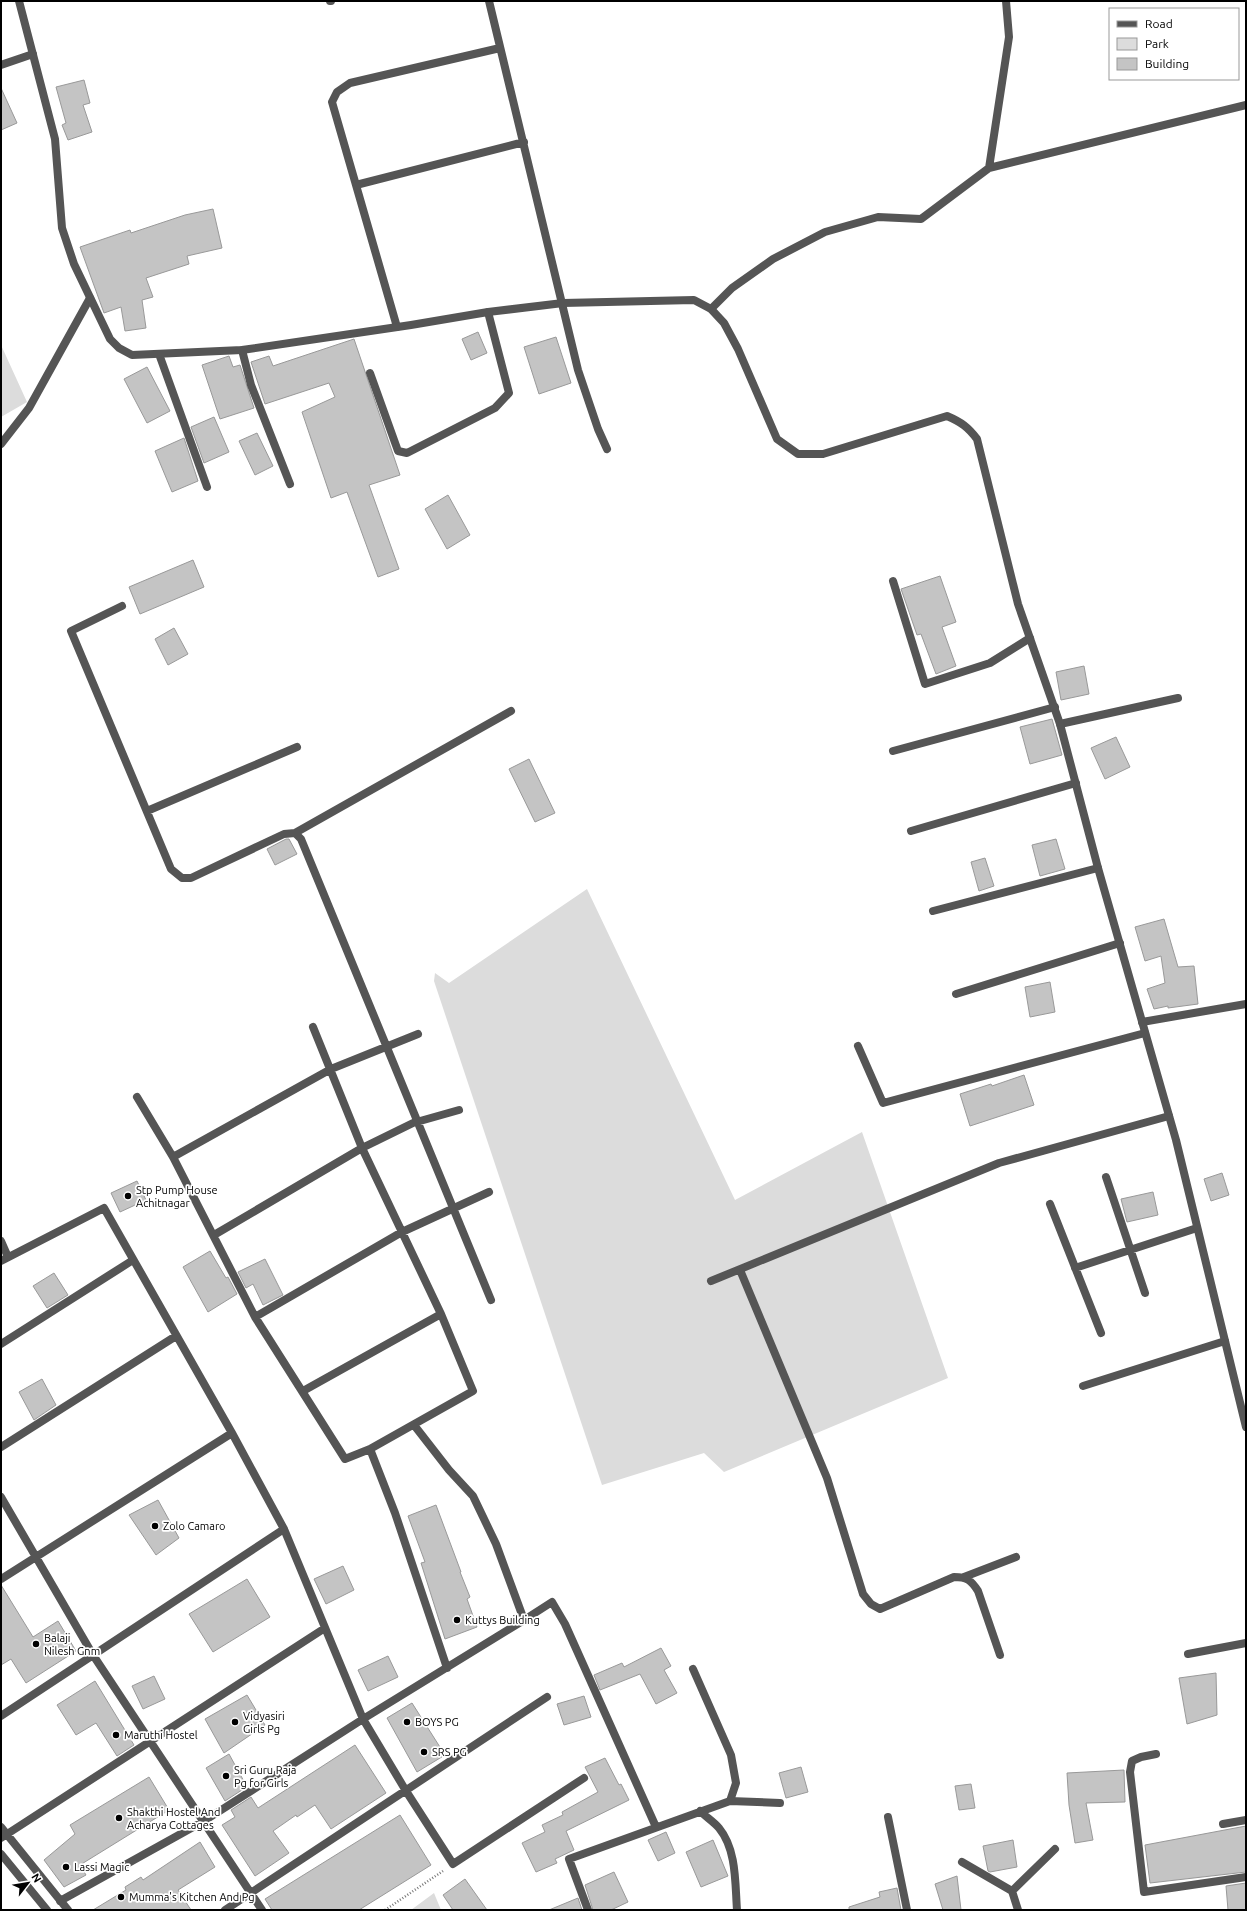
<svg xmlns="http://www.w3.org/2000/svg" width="1247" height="1911" viewBox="0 0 1247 1911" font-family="Ubuntu,sans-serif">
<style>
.green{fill:#dcdcdc}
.building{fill:#c4c4c4;stroke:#999}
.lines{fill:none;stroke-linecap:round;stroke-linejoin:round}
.path{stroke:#777;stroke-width:2.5;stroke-dasharray:1 2;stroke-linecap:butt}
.minor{stroke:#555;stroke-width:8}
.tertiary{stroke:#555;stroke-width:8}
.poi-dot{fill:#000;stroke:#fff;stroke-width:1.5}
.labels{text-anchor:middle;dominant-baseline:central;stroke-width:3.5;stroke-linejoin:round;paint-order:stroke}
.poi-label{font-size:11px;fill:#000;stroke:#fff;text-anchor:start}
</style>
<rect width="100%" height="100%" fill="#fff"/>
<!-- green -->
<path class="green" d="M1 345 27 402 1 417Z
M587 889 735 1200 862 1132 948 1378 724 1472 704 1453 602 1485 434 981 435 973 449 983Z
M434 1893 441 1910H411Z"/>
<!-- building -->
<path class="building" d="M84 80 90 103 83 105 92 132 68 140 62 125 66 123 56 87Z
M1 88 17 123 1 130Z
M213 209 222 248 187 256 189 264 146 278 153 297 142 300 146 328 125 331 121 307 104 313 80 247 130 230 131 233 185 215Z
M478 332 487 353 471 360 462 339Z
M556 337 571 383 539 394 524 347Z
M354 339 400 475 369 485 399 569 378 577 347 492 331 498 302 412 335 397 329 383 265 404 251 362 269 356 273 366Z
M229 356 233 367 240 365 254 408 220 419 202 365Z
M147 367 170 411 147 423 124 379Z
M214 417 229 452 204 463 191 427Z
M257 433 273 466 255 475 239 441Z
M184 438 198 481 172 492 155 451Z
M448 495 470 535 447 549 425 509Z
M193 560 204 587 140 614 129 587Z
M940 576 956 622 942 627 956 666 936 674 921 634 917 635 901 589Z
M174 628 188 654 168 665 155 639Z
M1084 666 1089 694 1061 700 1056 672Z
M1052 719 1062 755 1030 764 1020 727Z
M1116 737 1130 767 1105 779 1091 748Z
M529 759 555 813 535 822 509 769Z
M286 839H289L297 854 275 865 267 849Z
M1056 839 1065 869 1040 876 1032 845Z
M985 858 994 886 979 891 971 862Z
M1164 919 1178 967 1194 966 1198 1004 1168 1008V1006L1154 1009 1147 989 1165 983 1161 956 1145 961 1135 927Z
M1050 982 1055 1012 1030 1017 1025 987Z
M1024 1075 1034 1105 970 1126 960 1094 991 1084 992 1086Z
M1222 1173 1229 1195 1211 1201 1204 1179Z
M137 1181 146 1200 120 1212 111 1193Z
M1153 1192 1158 1215 1127 1222 1121 1199Z
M210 1251 226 1278 228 1277 237 1294 208 1312 183 1267Z
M265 1259 283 1295 263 1305 253 1284 246 1288 238 1272Z
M54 1273 68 1295 47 1308 33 1286Z
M42 1379 56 1405 34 1420 19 1392Z
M158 1500 179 1538 156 1555 129 1515Z
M436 1505 461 1572H460L470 1597 467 1599 477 1627 445 1639 421 1563 425 1562 408 1516Z
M343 1566 354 1590 326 1604 314 1579Z
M247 1579 270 1617 213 1652 189 1614Z
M1 1585 33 1637 58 1621 76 1651 26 1683 11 1659 1 1665Z
M661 1648 671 1666 664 1670 677 1693 656 1704 640 1674 600 1690 594 1675 622 1663 624 1667Z
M388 1656 398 1677 368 1691 358 1670Z
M1216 1673 1217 1715 1187 1724 1179 1678Z
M154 1676 165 1699 143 1709 132 1686Z
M95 1681 134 1745 117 1756 96 1723 76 1735 57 1705Z
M247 1695 265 1725 224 1753 205 1719Z
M584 1696 591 1717 564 1725 557 1704Z
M412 1703 445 1755 417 1772 387 1718Z
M355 1745 386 1793 331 1829 315 1805 297 1817 296 1815 273 1831 289 1853 255 1876 222 1825 235 1817 231 1810 251 1797 258 1808Z
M229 1754 246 1785 244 1786 245 1788 225 1801 206 1768Z
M605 1758 619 1785 621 1784 629 1800 566 1831 574 1850 555 1859 557 1863 536 1872 522 1843 545 1832 542 1825 563 1815 562 1812 598 1792 585 1767Z
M801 1767 808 1792 786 1798 779 1773Z
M1124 1770 1125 1802 1086 1803 1093 1840 1075 1843 1069 1805 1067 1773Z
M149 1777 169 1810 80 1865 86 1875 64 1887 44 1860 75 1834 70 1825Z
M971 1784 975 1808 959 1810 955 1786Z
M400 1815 431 1865 359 1910H272L265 1899Z
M1246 1826V1872L1150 1883 1145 1845Z
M666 1832 675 1853 658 1861 648 1840Z
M713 1840 728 1876 701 1887 686 1852Z
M1013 1840 1017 1867 990 1872 988 1871 983 1846Z
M200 1842 215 1867 178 1890 191 1910H93L126 1890 125 1887 141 1877 143 1880Z
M614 1872 628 1902 611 1910H593L585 1885Z
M957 1876 961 1910H943L935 1884Z
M465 1879 487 1910H453L443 1895Z
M1246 1883V1910H1228L1226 1886Z
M897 1888 901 1910H849V1907L880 1897 879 1892Z
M578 1898 582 1910H549Z"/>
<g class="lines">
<!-- path -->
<path class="path" d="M385 1910 443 1871"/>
<!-- minor -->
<path class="minor" d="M330 1H331
M489 1 578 370 598 429 607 449
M1 65 33 54
M989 168 1009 37 1006 1
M356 185 524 142
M711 309 732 288 773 259 825 232 878 217 921 219 989 168 1246 105
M397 327 332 102 337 92 350 83 500 48
M242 350 251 385 290 484
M159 354 207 487
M370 373 398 451 407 453 495 408 509 393 488 312
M1 444 29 408 90 298
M893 581 925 684 990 663 1030 638
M122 606 71 631 171 869 182 878H191L284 834 295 833 301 839 491 1300
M1060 724 1178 698
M893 751 1055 707
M147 811 297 747
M911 831 1076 783
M295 833 511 711
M933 911 1098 868
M956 994 1120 943
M1142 1022 1246 1004
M313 1027 362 1148 441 1314 473 1391 370 1449
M858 1046 883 1103 1145 1033
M137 1097 173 1157 255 1317 345 1459 370 1449 395 1513 447 1668
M173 1157 331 1069 418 1034
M1106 1177 1145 1293
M1050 1204 1101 1333
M214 1235 362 1148 413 1123 459 1110
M1 1241 8 1257
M1 1261 104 1208 232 1433 284 1529 363 1719 406 1791 453 1864 584 1778
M1075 1268 1197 1228
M740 1270 827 1478 863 1594 871 1604 880 1609 954 1577C967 1577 971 1580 978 1591L1000 1655
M711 1281 999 1163 1169 1116
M255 1317 402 1232 489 1192
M1 1344 133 1260
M1083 1386 1225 1341
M303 1391 441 1314
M414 1425 449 1470 473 1496 496 1544 524 1620 552 1602 565 1624 656 1827
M1 1447 176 1336
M1 1497 93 1655 262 1910
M964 1577 1016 1557
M1 1579 232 1433
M1188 1654 1246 1643
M693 1669 731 1755 736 1783 730 1801
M1 1716 284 1529
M1156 1754 1141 1757 1132 1761 1130 1772 1144 1892 1246 1877
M700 1811C706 1817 714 1822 719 1828 737 1850 735 1884 737 1910
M888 1817 907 1910
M1223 1824 1246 1820
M1 1827 68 1910
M1 1838 325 1628
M1 1854 47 1910
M962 1862 1012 1891
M60 1901 204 1821 363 1719 524 1620
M225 1910 547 1697
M588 1910 569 1859 730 1801 780 1803
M1018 1910 1012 1891 1055 1849"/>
<!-- tertiary -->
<path class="tertiary" d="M19 1 55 139 62 228 74 264 110 339 119 348 132 355 242 350 411 325 488 312 563 303 694 300 711 309 724 323 738 349 777 439 798 454H823L947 416C961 422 968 427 977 439L1018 604 1060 724 1098 868 1176 1140 1246 1427"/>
</g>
<!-- markers -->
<g class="poi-dot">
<circle cx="128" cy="1196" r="4"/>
<circle cx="155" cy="1526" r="4"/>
<circle cx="457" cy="1620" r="4"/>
<circle cx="36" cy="1644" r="4"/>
<circle cx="235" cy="1722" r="4"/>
<circle cx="407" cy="1722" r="4"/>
<circle cx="116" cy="1735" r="4"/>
<circle cx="424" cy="1752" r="4"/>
<circle cx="226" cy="1776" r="4"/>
<circle cx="119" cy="1818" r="4"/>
<circle cx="66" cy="1867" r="4"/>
<circle cx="121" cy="1897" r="4"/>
</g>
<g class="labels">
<!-- poi labels -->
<g class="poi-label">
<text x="136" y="1190">Stp Pump House<tspan x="136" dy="13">Achitnagar</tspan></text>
<text x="163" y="1526">Zolo Camaro</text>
<text x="465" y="1620">Kuttys Building</text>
<text x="44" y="1638">Balaji<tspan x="44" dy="13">Nilesh Gnm</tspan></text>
<text x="243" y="1716">Vidyasiri<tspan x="243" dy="13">Girls Pg</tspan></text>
<text x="415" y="1722">BOYS PG</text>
<text x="124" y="1735">Maruthi Hostel</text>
<text x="432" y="1752">SRS PG</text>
<text x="234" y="1770">Sri Guru Raja<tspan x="234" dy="13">Pg for Girls</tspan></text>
<text x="127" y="1812">Shakthi Hostel And<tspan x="127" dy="13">Acharya Cottages</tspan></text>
<text x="74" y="1867">Lassi Magic</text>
<text x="129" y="1897">Mumma's Kitchen And Pg</text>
</g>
</g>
<!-- border -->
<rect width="1247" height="1911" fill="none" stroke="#000000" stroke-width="4"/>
<!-- legend -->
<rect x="1109" y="8" width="130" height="72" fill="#ffffff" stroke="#999999"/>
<rect x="1117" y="21" width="20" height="6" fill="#555555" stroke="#999999"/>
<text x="1145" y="28" font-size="12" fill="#000000">Road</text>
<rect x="1117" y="38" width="20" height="12" fill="#dcdcdc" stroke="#999999"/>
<text x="1145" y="48" font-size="12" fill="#000000">Park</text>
<rect x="1117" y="58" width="20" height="12" fill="#c4c4c4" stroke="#999999"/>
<text x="1145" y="68" font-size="12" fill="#000000">Building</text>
<!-- north arrow -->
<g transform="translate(28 1883) rotate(59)" stroke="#ffffff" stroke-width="3" paint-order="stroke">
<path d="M0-3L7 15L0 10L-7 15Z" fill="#000000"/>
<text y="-6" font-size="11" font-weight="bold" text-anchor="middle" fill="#000000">N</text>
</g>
</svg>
